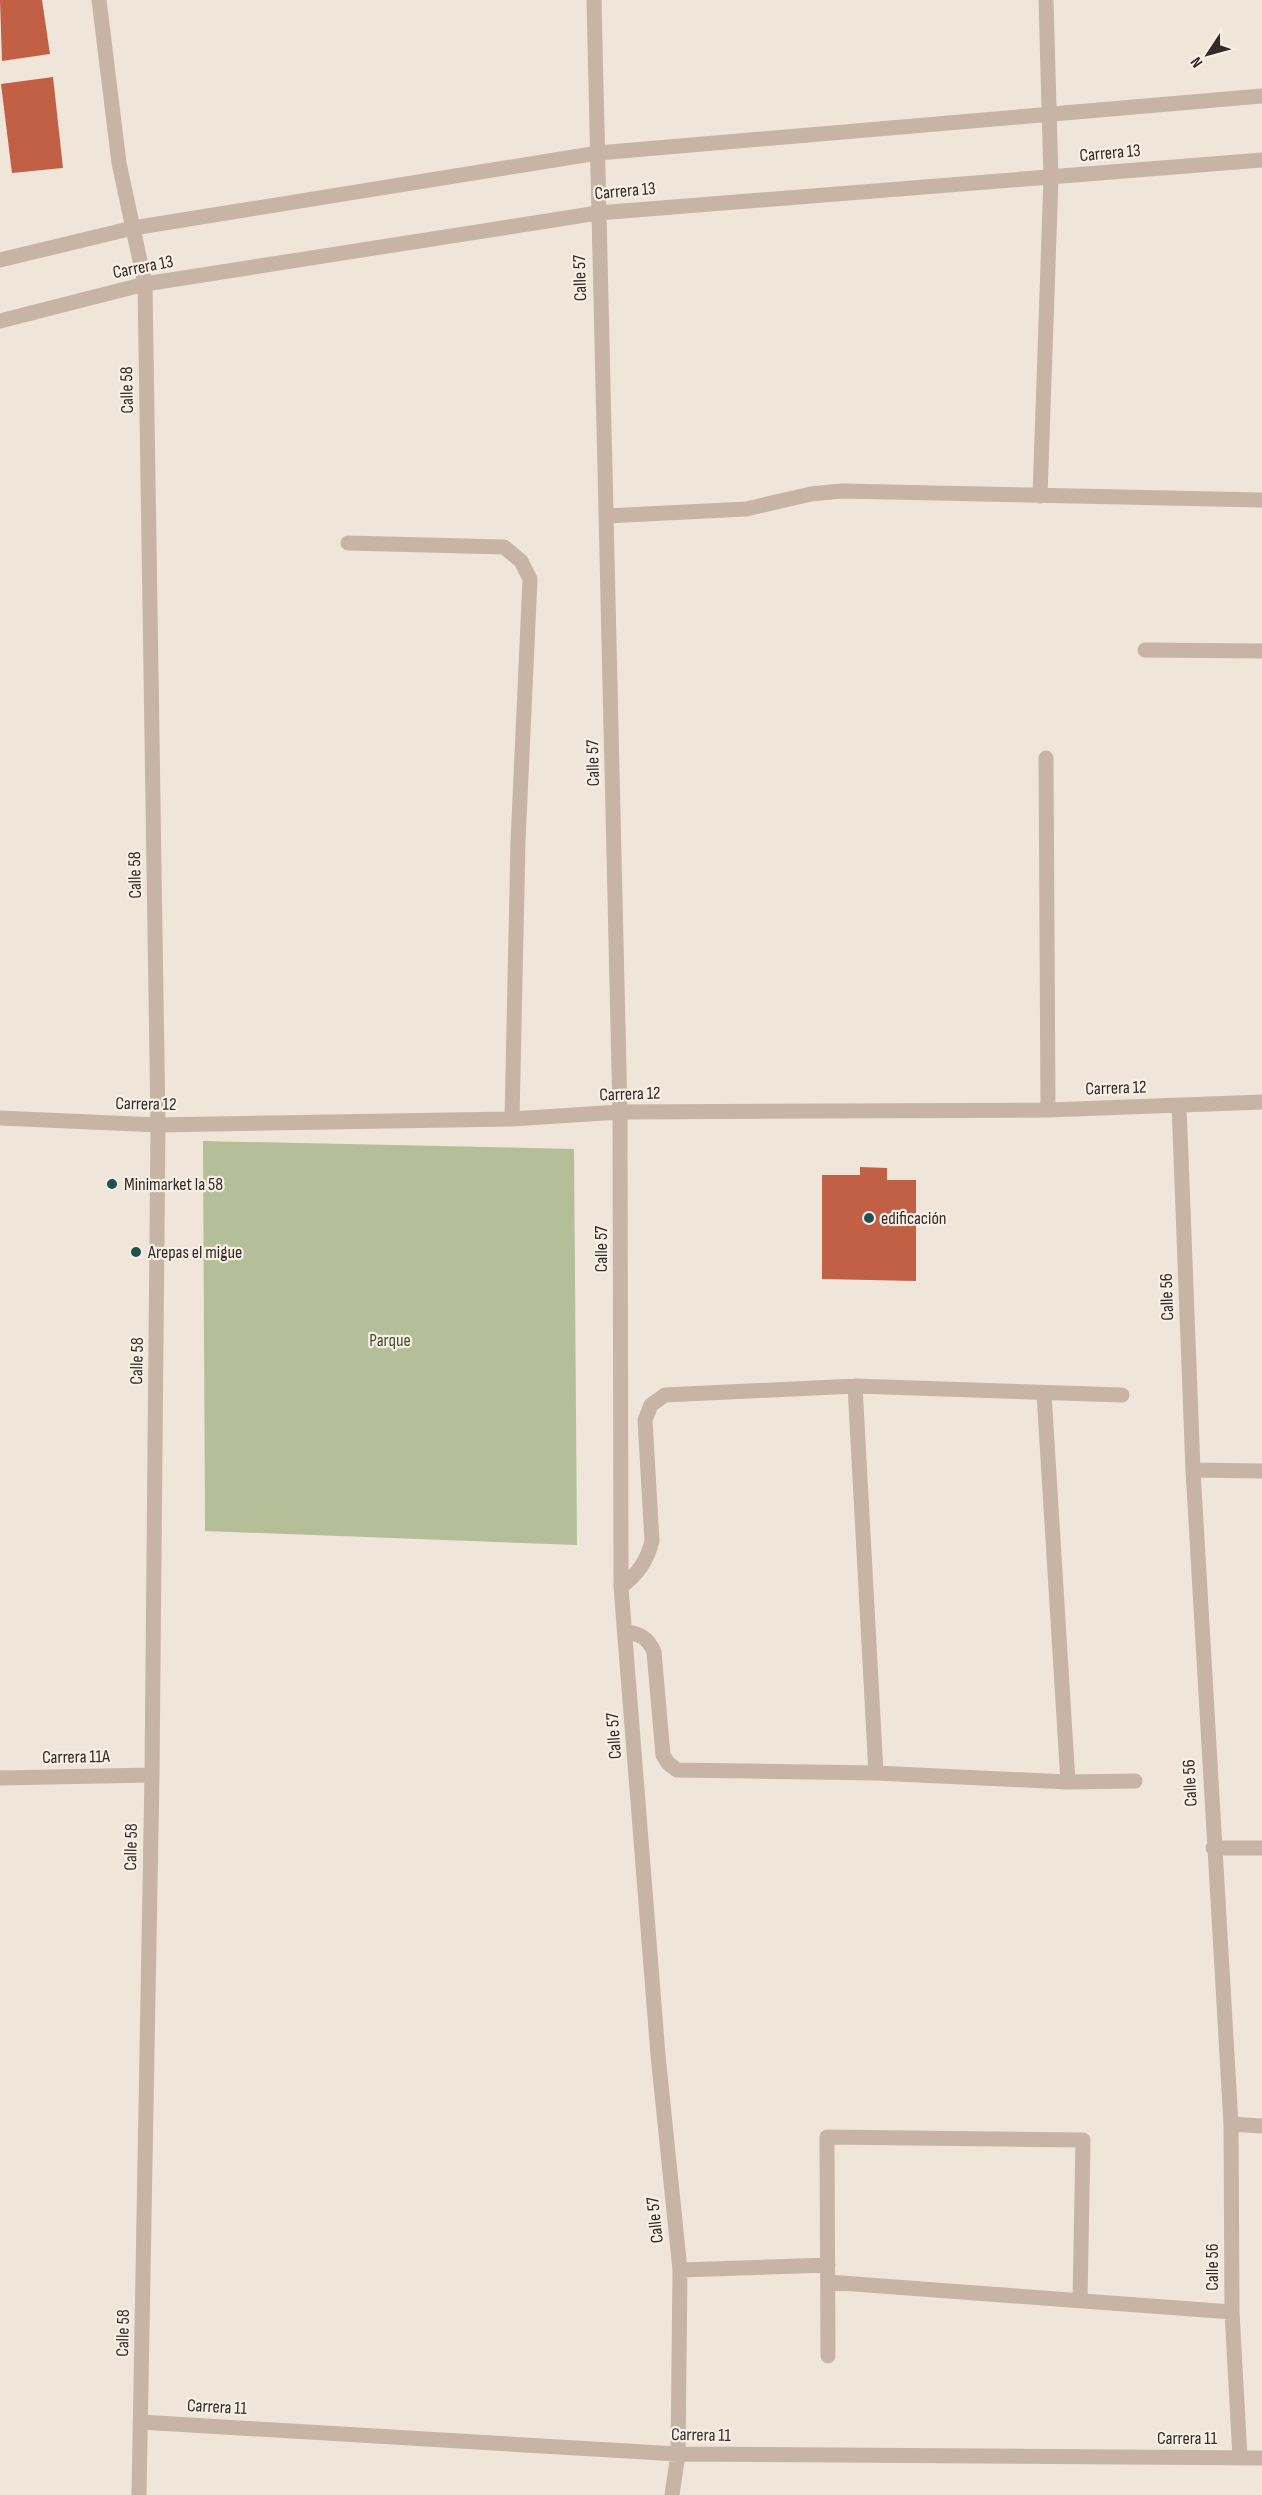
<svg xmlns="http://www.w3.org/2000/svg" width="1262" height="2495" viewBox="0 0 1262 2495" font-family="'Sofia Sans Condensed',sans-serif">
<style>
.green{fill:#b4bf9a}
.building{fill:#c26045}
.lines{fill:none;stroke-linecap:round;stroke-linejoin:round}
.minor{stroke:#c8b4a6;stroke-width:15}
.poi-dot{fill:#1d5254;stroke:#f8efe5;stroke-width:2}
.labels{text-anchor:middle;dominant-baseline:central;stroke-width:4.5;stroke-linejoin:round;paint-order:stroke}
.street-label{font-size:18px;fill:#342a27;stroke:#f8efe5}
.poi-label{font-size:18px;fill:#342a27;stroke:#f8efe5;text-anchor:start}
.park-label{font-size:18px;fill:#45522b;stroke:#f8efe5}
</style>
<rect width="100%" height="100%" fill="#f0e5d9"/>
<!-- green -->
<path class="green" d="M203 1141 574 1149 577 1545 205 1531Z"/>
<!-- building -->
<path class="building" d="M0 0H42L50 54 2 61Z
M53 77 63 168 12 173 1 84Z
M860 1167 887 1168V1180H916V1281L822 1279V1175H860Z"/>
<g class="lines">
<!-- minor -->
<path class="minor" d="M99 0 119 163 145 284 158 1125 152 1775 139 2495
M594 0 620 1112 621 1587 658 2055 680 2270 678 2454 672 2495
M0 260 133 228 598 153 1262 96
M0 321 145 284 598 213 1262 160
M1040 496 1051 178 1046 0
M606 516 746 509 811 494 842 491 1262 500
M348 543 504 547 521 561 530 579 518 842 512 1119
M1145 650 1262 651
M1046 758 1048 1110
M1179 1105 1193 1470 1231 2124 1232 2312 1240 2458
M0 1118 158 1125 512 1119 620 1112 1048 1110 1262 1102
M855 1386 876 1773
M1044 1394 1068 1782
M1193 1470 1262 1471
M621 1587C638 1574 647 1561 652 1541L645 1420 651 1405 665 1395 855 1386 1122 1395
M626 1632C641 1634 648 1638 654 1652L663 1755 668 1763 677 1770 876 1773 1068 1782 1135 1781
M0 1778 152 1775
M1213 1848H1262
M1231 2124 1262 2126
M680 2270 828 2265
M828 2282 1232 2312
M828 2356 827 2137 1083 2140 1080 2301
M140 2422 678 2454 1262 2458"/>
</g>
<!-- markers -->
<g class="poi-dot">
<circle cx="112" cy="1184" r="6"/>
<circle cx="869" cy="1218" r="6"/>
<circle cx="136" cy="1252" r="6"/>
</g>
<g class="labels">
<!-- street labels -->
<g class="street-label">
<text transform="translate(1110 153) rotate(-5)">Carrera 13</text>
<text transform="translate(625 191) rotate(-5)">Carrera 13</text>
<text transform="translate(143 267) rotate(-11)">Carrera 13</text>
<text transform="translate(580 278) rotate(-92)">Calle 57</text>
<text transform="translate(127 390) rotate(-91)">Calle 58</text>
<text transform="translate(593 763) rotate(-91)">Calle 57</text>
<text transform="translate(135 875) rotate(-91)">Calle 58</text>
<text transform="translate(1116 1088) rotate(-2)">Carrera 12</text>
<text transform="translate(630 1094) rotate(-2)">Carrera 12</text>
<text transform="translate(146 1104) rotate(1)">Carrera 12</text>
<text transform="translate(601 1249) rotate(-90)">Calle 57</text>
<text transform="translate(1167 1297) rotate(-92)">Calle 56</text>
<text transform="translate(137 1361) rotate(-89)">Calle 58</text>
<text transform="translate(614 1736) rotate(-94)">Calle 57</text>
<text transform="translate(76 1757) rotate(-1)">Carrera 11A</text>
<text transform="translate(1190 1783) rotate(-93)">Calle 56</text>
<text transform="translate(131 1847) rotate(-89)">Calle 58</text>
<text transform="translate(655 2220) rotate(-96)">Calle 57</text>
<text transform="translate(1212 2267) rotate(-90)">Calle 56</text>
<text transform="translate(123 2333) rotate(-89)">Calle 58</text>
<text transform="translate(217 2407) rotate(3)">Carrera 11</text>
<text transform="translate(701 2435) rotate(1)">Carrera 11</text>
<text x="1187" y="2438">Carrera 11</text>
</g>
<!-- poi labels -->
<g class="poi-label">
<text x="124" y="1184">Minimarket la 58</text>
<text x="881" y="1218">edificación</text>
<text x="148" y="1252">Arepas el migue</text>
</g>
<!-- park labels -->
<g class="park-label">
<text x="390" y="1340">Parque</text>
</g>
</g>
<!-- north arrow -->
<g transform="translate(1208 54) rotate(234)" stroke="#f8efe5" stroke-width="4.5" paint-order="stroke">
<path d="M0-4.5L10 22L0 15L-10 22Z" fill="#342a27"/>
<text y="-9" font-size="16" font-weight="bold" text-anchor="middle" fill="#342a27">N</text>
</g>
</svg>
